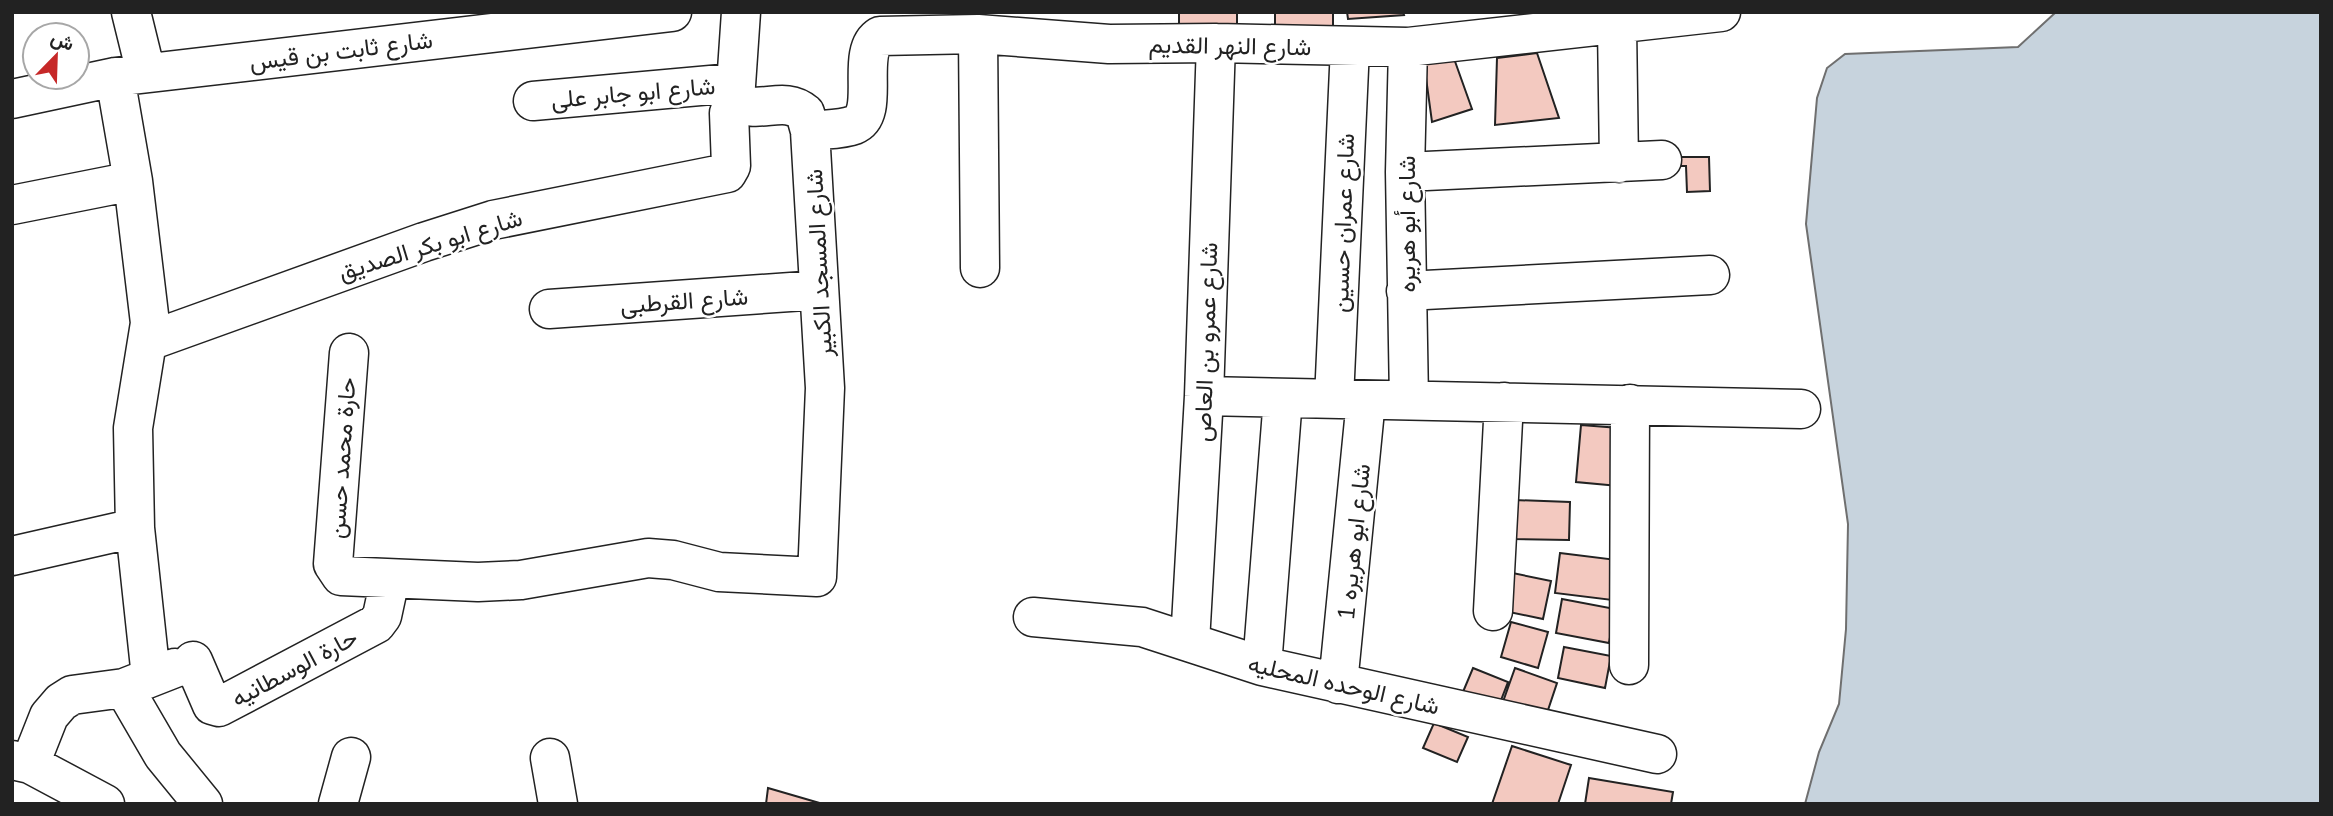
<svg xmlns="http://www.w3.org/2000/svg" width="2333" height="816" viewBox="0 0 2333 816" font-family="Mulish,Vazirmatn,sans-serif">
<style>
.water{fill:#c7d3dd;stroke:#6f6f6f;stroke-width:2}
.building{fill:#f3c9c0;stroke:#222;stroke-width:2}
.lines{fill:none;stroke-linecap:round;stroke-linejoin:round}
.minor-casing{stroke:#222;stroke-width:41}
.minor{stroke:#fff;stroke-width:38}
.labels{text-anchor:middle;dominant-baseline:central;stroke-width:5;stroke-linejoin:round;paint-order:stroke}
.street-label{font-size:24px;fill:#222;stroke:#fff}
</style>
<rect width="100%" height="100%" fill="#fff"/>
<!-- water -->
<path class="water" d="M2056 12H2321V804H1805L1819 752 1839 704 1846 629 1848 524 1806 224 1817 98 1827 68 1845 54 2018 47Z"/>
<!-- building -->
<path class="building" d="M1179 12H1237V28H1179Z
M1275 12H1333V32L1275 33Z
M1347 12H1403L1404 15 1348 19Z
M1452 53 1472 109 1432 122 1423 56Z
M1537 53 1559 118 1495 125 1497 58Z
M1675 157H1709L1710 191 1687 192 1686 166H1675Z
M1581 425 1645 430 1640 488 1576 482Z
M1514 500 1570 502 1569 540 1513 539Z
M1560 553 1617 560 1612 600 1555 593Z
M1488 568 1551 581 1543 619 1480 606Z
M1562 599 1615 609 1609 643 1556 633Z
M1511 622 1548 632 1538 668 1501 657Z
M1564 647 1611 656 1605 688 1558 678Z
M1473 668 1508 682 1496 713 1460 699Z
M1515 668 1557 683 1542 728 1499 713Z
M1434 723 1468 737 1457 762 1423 748Z
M1512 746 1571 765 1558 804H1492Z
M1589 778 1673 792 1671 804H1585Z
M768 788 823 804H766Z"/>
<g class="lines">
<defs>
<path id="minor" d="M131 12 146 73
M1617 26 1619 163
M978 34 980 268
M1408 47 1405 172 1409 400
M115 77 133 181 150 323 133 428 135 528 151 677
M12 99 115 77 672 12
M533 101 733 83
M810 131C823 129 841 130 854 125 882 114 854 52 880 36L978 34 1109 44 1216 43 1408 47 1721 12
M1405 172 1662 160
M12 205 133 181
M1406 291 1710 275
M549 309 819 290
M149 341 424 242 493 220 727 173 731 166 729 113 735 100
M349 353 333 564 341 576 478 582 521 580 648 558 673 560 719 572 817 577 825 388 810 131 805 113C783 94 757 117 735 100L741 12
M1204 396 1801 409
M1334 399 1350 47
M12 556 135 528
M1493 611 1504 402
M1033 617 1142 627 1262 666 1657 754
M1190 642 1204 396 1216 43
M193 661 212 705 219 707 376 624 382 616 390 579
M1629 665 1630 404
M1262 666 1283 398
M1338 684 1366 400
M124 688 163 755 203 804
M550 758 558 804
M12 760 30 764 105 804
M30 764 49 716 61 702 72 695 124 688 175 668
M338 804 351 757"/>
</defs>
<!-- minor casing -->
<use href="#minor" class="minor-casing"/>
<!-- minor -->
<use href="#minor" class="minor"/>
</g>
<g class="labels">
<!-- street labels -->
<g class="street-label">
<text transform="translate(1230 45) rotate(1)">شارع النهر القديم</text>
<text transform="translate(341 50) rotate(-7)">شارع ثابت بن قيس</text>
<text transform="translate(633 92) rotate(-5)">شارع ابو جابر على</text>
<text transform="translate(1342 223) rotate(-88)">شارع عمران حسين</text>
<text transform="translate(1406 224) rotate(-90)">شارع أبو هريره</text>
<text transform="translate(430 244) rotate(-17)">شارع ابو بكر الصديق</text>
<text transform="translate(818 263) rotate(-93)">شارع المسجد الكبير</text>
<text transform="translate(684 300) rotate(-4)">شارع القرطبى</text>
<text transform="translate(1205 342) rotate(-88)">شارع عمرو بن العاص</text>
<text transform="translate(341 458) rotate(-86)">حارة محمد حسن</text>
<text transform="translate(1353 542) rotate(-84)">شارع ابو هريره 1</text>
<text transform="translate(294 667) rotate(-28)">حارة الوسطانيه</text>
<text transform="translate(1344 684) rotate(13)">شارع الوحده المحليه</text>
</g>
</g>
<!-- border -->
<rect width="2333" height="816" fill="none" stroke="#222222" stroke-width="28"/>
<!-- north arrow -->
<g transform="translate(56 56) rotate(23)"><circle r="33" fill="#ffffff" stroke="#a7a7a7" stroke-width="2"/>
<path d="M0-5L12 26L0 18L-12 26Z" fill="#c62828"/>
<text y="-10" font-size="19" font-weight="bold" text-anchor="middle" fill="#222222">ش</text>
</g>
</svg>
